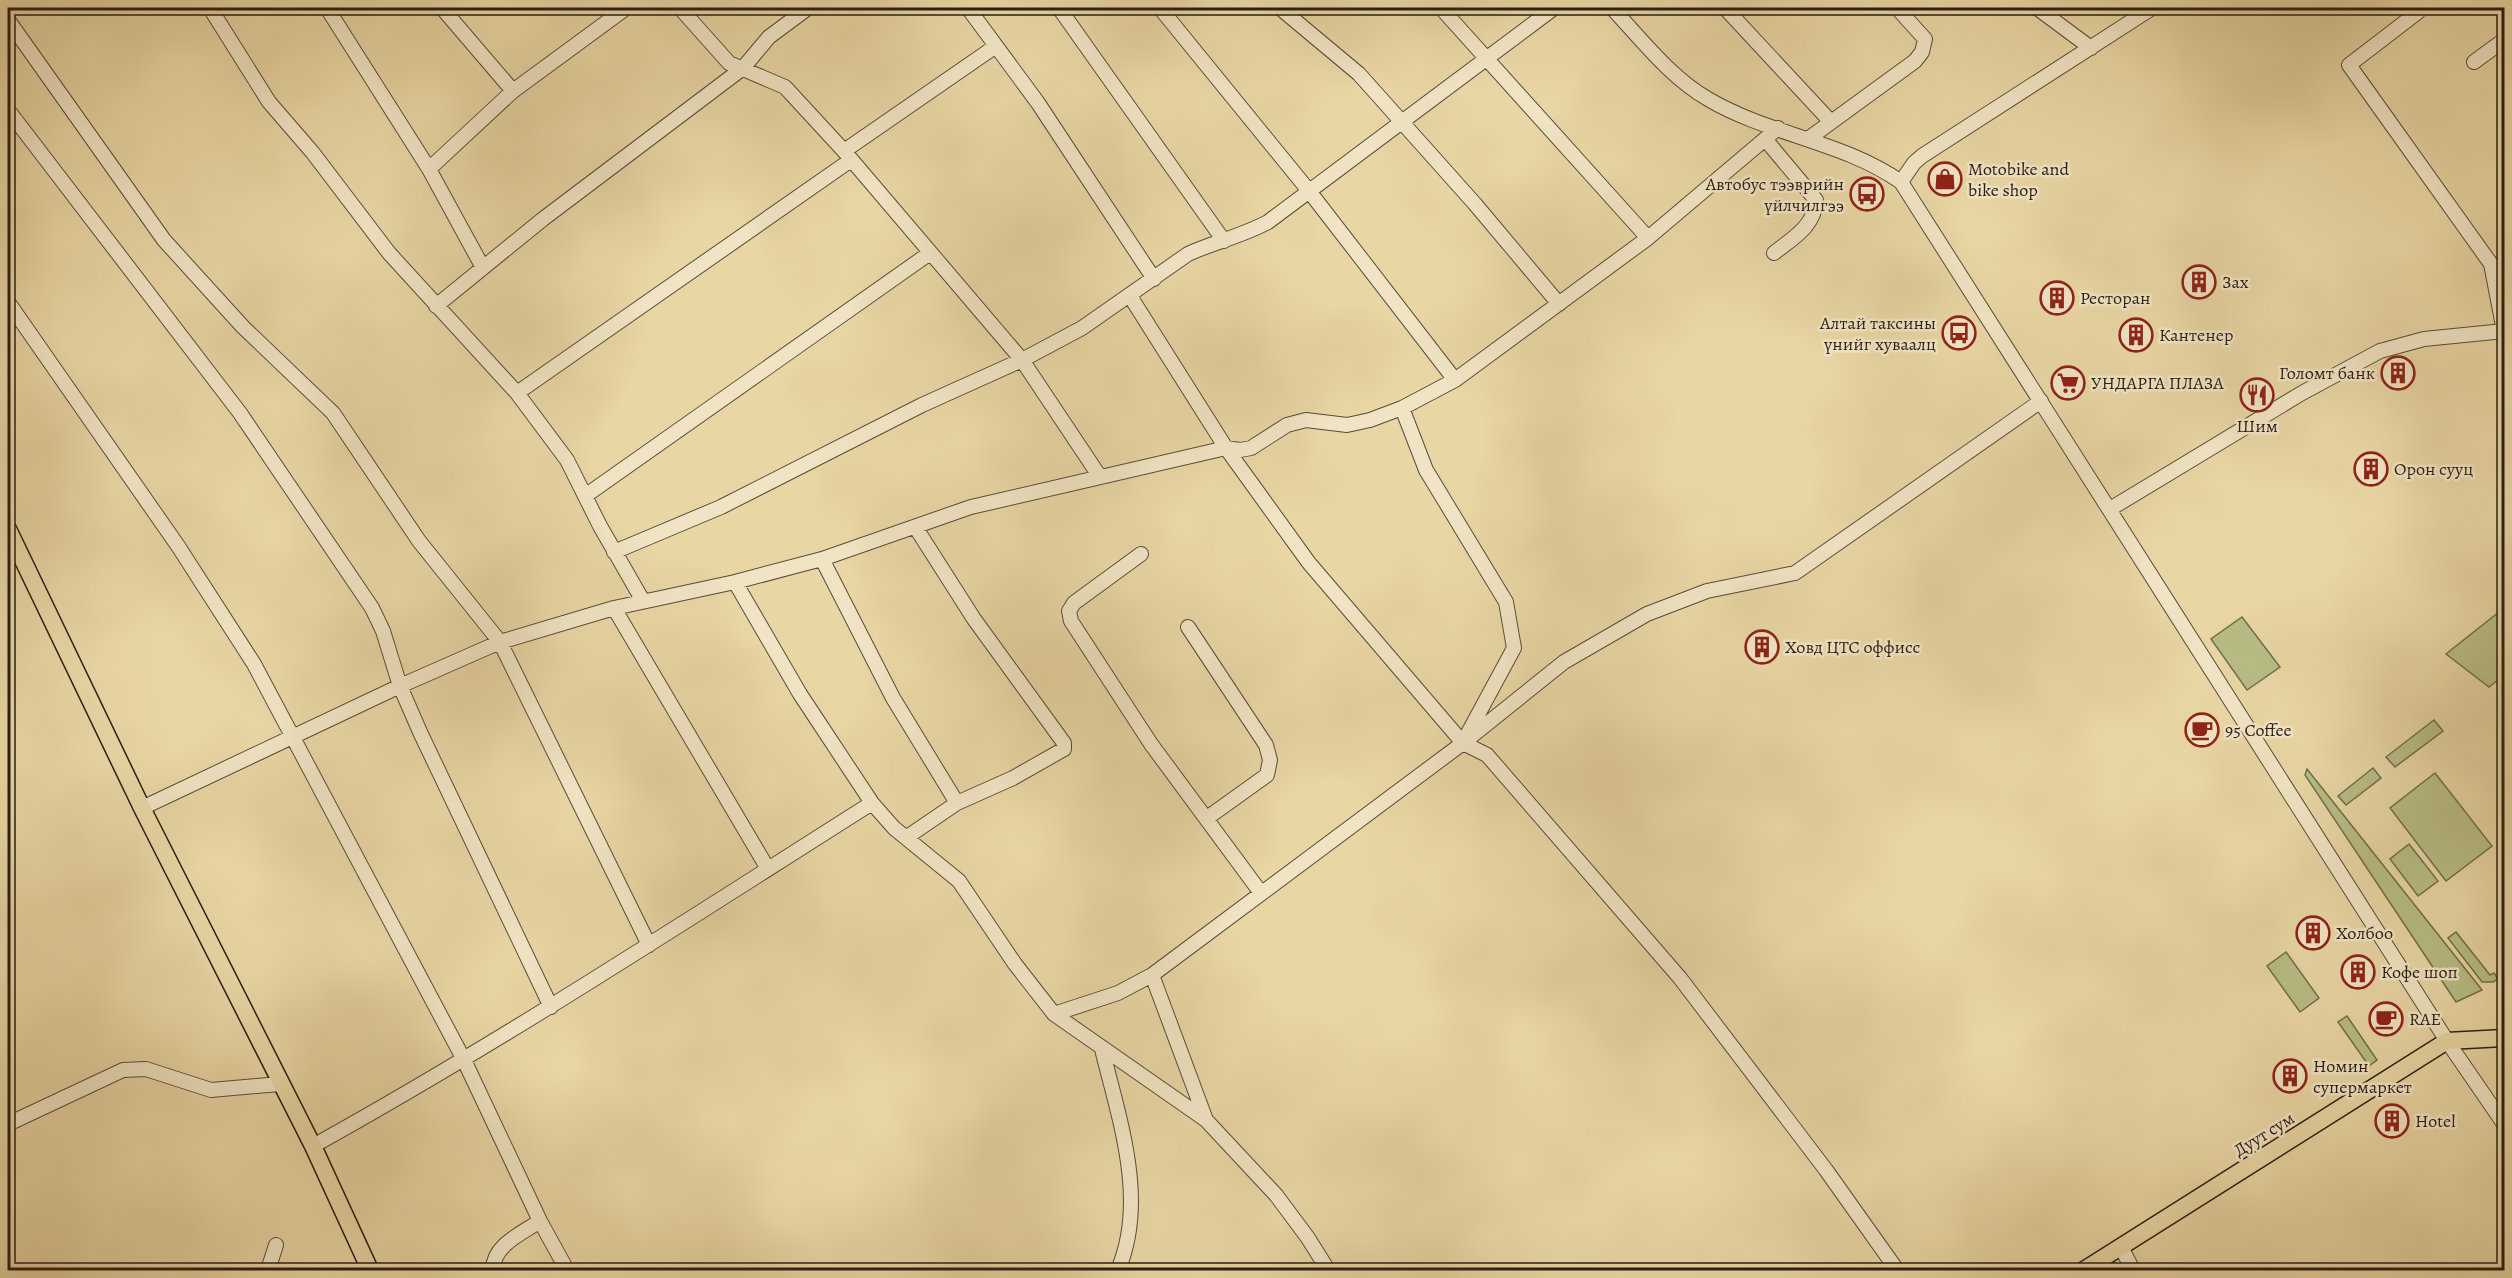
<svg xmlns="http://www.w3.org/2000/svg" width="2512" height="1278" viewBox="0 0 2512 1278" font-family="Alegreya,serif">
<style>
.green{fill:#b8bd85;stroke:#706e4c;stroke-width:1.5}
.lines{fill:none;stroke-linecap:round;stroke-linejoin:round}
.minor-casing{stroke:#584c38;stroke-width:16}
.major-casing{stroke:#281e13;stroke-width:19}
.minor{stroke:#f1e4c4;stroke-width:14}
.major{stroke:#e9d6a5;stroke-width:16}
.labels{text-anchor:middle;dominant-baseline:central;stroke-width:5;stroke-linejoin:round;paint-order:stroke}
.poi-label{font-size:18px;fill:#281e13;stroke:#f1e4c4;text-anchor:start}
.street-label{font-size:18px;fill:#281e13;stroke:#f1e4c4}
</style>
<rect width="100%" height="100%" fill="#e9d6a5"/>
<filter id="stains"><feTurbulence type="fractalNoise" baseFrequency=".00333" numOctaves="4"/><feColorMatrix values="0 0 0 0 .2 0 0 0 0 .09 0 0 0 0 .02 0 0 0 .5 -.17"/></filter>
<radialGradient id="worn" r=".72"><stop offset=".6" stop-color="#630" stop-opacity="0"/><stop offset="1" stop-color="#630" stop-opacity=".3"/></radialGradient>
<!-- green -->
<path class="green" d="M2504 608V675L2489 687 2446 654Z
M2242 617 2280 667 2247 690 2211 639Z
M2434 720 2443 731 2395 767 2386 757Z
M2373 768 2381 778 2346 805 2338 796Z
M2307 769 2482 990 2456 1002 2305 775Z
M2435 773 2492 846 2446 881 2390 808Z
M2409 844 2438 881 2418 896 2390 859Z
M2456 932 2490 975 2494 973 2498 979 2493 982H2482L2448 938Z
M2286 952 2319 998 2300 1012 2267 966Z
M2347 1016 2377 1060 2369 1066 2338 1022Z"/>
<g class="lines">
<defs>
<path id="minor" d="M210 8 269 102 313 153 389 253 517 393 567 460 600 526 643 601
M327 8 429 169 482 266
M442 8 513 91
M680 8 729 63 785 87 844 151 1022 360 1100 477
M968 8 1038 103 1154 279
M1059 8 1224 241
M1160 8 1309 191 1455 380
M1280 8 1359 74 1475 204 1559 304
M1441 8 1648 238
M1612 8C1641 39 1670 77 1708 99 1769 135 1842 141 1901 182L2447 1041 2504 1124
M1725 8 1831 122
M2037 8 2091 48
M2415 8 2418 12 2349 65 2491 264 2504 331
M8 20 164 240 243 327 333 413 419 541 500 642 649 945
M2474 62 2504 40
M8 110 240 413 372 608 383 631 400 686 420 732 551 1007
M1765 139 1816 200C1815 226 1793 238 1774 253
M1808 139 1915 61 1922 52 1925 39 1897 8
M844 151 996 46
M429 169 513 91 626 8
M1901 182 1914 163 1922 156 2152 8
M1130 296 1226 448 1309 563 1463 743 1487 755 1680 978 1826 1170 1897 1270
M8 302 178 546 254 664 464 1060 540 1221C521 1234 493 1245 493 1270
M436 306 543 219 743 68 769 37 808 8
M517 393 851 160
M1402 408 1426 470 1506 602 1514 648 1467 735
M585 496 930 253
M2110 509 2302 393 2380 351 2424 339 2504 331
M916 528 974 619 1064 743V749L1013 778 957 803
M614 552 721 507 922 405 1022 360 1082 328 1188 254C1214 242 1242 236 1268 222L1554 8
M1141 554 1074 603 1069 611 1071 621 1151 744 1261 893
M822 559 893 698 957 803 907 837
M735 582 800 694 872 803 894 828 959 881 1015 964 1054 1014 1206 1120 1276 1195 1308 1238 1328 1270
M614 608 768 869
M1188 627 1266 745 1270 760 1267 775 1207 818
M142 808 400 686 500 642 614 608 735 582 822 559 971 507 1226 448 1240 450 1251 448 1287 425 1306 420 1347 425 1370 420 1402 408 1455 380 1648 238 1778 128
M1152 975 1206 1120
M1054 1014 1118 993 1152 975 1463 743 1564 662 1647 614 1707 591 1795 573 2041 401
M1102 1049C1119 1119 1148 1200 1118 1270
M8 1124 123 1070 146 1069 211 1090 280 1084
M313 1146C504 1040 687 920 872 803
M540 1221 567 1270
M2121 1247 2133 1270
M268 1270 276 1245"/>
<path id="major" d="M8 529 142 808 313 1146 370 1270
M2084 1270 2447 1041 2504 1038"/>
</defs>
<!-- minor casing -->
<use href="#minor" class="minor-casing"/>
<!-- major casing -->
<use href="#major" class="major-casing"/>
<!-- minor -->
<use href="#minor" class="minor"/>
<!-- major -->
<use href="#major" class="major"/>
</g>
<!-- icons -->
<defs>
<symbol id="shop-ring" viewBox="-11 -11 22 22"><circle r="9.5" fill="#f1e4c4" stroke="#8f2418" stroke-width="1.5"/><path d="M-5-2.5h2.3a2.7 3.5 0 0 1 5.4 0H5L5.5 6h-11ZM-1.5-2.5h3a1.5 2.3 0 0 0-3 0Z" fill="#8f2418"/></symbol>
<symbol id="bus-ring" viewBox="-11 -11 22 22"><circle r="9.5" fill="#f1e4c4" stroke="#8f2418" stroke-width="1.5"/><path d="M-5-6H5V4H4V6H2V4H-2V6H-4V4H-5ZM-3.5-4V0h7V-4ZM-3.5 1.2v1.5H-2V1.2ZM2 1.2v1.5H3.5V1.2Z" fill="#8f2418"/></symbol>
<symbol id="building-ring" viewBox="-11 -11 22 22"><circle r="9.5" fill="#f1e4c4" stroke="#8f2418" stroke-width="1.5"/><path d="M-4-6H4V6H1V3H-1V6H-4ZM-2.5-4.3h1.7v1.8h-1.7ZM.8-4.3h1.7v1.8H.8ZM-2.5-1h1.7V.8h-1.7ZM.8-1h1.7V.8H.8Z" fill="#8f2418"/></symbol>
<symbol id="supermarket-ring" viewBox="-11 -11 22 22"><circle r="9.5" fill="#f1e4c4" stroke="#8f2418" stroke-width="1.5"/><path d="M-6-5.5h2.5l.6 2H6L4.5 2H-2.5L-4.4-4H-6ZM-1.5 3.2a1.3 1.3 0 1 0 .1 0ZM3 3.2a1.3 1.3 0 1 0 .1 0Z" fill="#8f2418"/></symbol>
<symbol id="restaurant-ring" viewBox="-11 -11 22 22"><circle r="9.5" fill="#f1e4c4" stroke="#8f2418" stroke-width="1.5"/><path d="M-5-6h1v4h1v-4h1v4h1v-4h1v5L-1.5 .5V6h-2V.5L-5-1ZM5-6V6H3V1.5H1.5Q1.5-4 5-6Z" fill="#8f2418"/></symbol>
<symbol id="cafe-ring" viewBox="-11 -11 22 22"><circle r="9.5" fill="#f1e4c4" stroke="#8f2418" stroke-width="1.5"/><path d="M-5.5-4.5H6V0H3Q3 3.5 0 3.5H-2.5Q-5.5 3.5-5.5 0ZM3-3.2v2h1.7v-2ZM-6 4.5H4V6H-6Z" fill="#8f2418"/></symbol>
</defs>
<g fill-rule="evenodd">
<use href="#shop-ring" x="1926" y="160" width="38" height="38"/>
<use href="#bus-ring" x="1848" y="175" width="38" height="38"/>
<use href="#building-ring" x="2180" y="263" width="38" height="38"/>
<use href="#building-ring" x="2038" y="279" width="38" height="38"/>
<use href="#bus-ring" x="1940" y="314" width="38" height="38"/>
<use href="#building-ring" x="2117" y="316" width="38" height="38"/>
<use href="#building-ring" x="2379" y="354" width="38" height="38"/>
<use href="#supermarket-ring" x="2049" y="364" width="38" height="38"/>
<use href="#restaurant-ring" x="2238" y="376" width="38" height="38"/>
<use href="#building-ring" x="2352" y="450" width="38" height="38"/>
<use href="#building-ring" x="1743" y="628" width="38" height="38"/>
<use href="#cafe-ring" x="2183" y="711" width="38" height="38"/>
<use href="#building-ring" x="2294" y="914" width="38" height="38"/>
<use href="#building-ring" x="2339" y="953" width="38" height="38"/>
<use href="#cafe-ring" x="2367" y="1000" width="38" height="38"/>
<use href="#building-ring" x="2271" y="1057" width="38" height="38"/>
<use href="#building-ring" x="2373" y="1102" width="38" height="38"/>
</g>
<g class="labels">
<!-- poi labels -->
<g class="poi-label">
<text x="1968" y="169">Motobike and<tspan x="1968" dy="21">bike shop</tspan></text>
<text x="1844" y="184" text-anchor="end">Автобус тээврийн<tspan x="1844" dy="21">үйлчилгээ</tspan></text>
<text x="2222" y="282">Зах</text>
<text x="2080" y="298">Ресторан</text>
<text x="1936" y="323" text-anchor="end">Алтай таксины<tspan x="1936" dy="21">үнийг хуваалц</tspan></text>
<text x="2159" y="335">Кантенер</text>
<text x="2375" y="373" text-anchor="end">Голомт банк</text>
<text x="2091" y="383">УНДАРГА ПЛАЗА</text>
<text x="2257" y="426" text-anchor="middle">Шим</text>
<text x="2394" y="469">Орон сууц</text>
<text x="1785" y="647">Ховд ЦТС оффисс</text>
<text x="2225" y="730">95 Coffee</text>
<text x="2336" y="933">Холбоо</text>
<text x="2381" y="972">Кофе шоп</text>
<text x="2409" y="1019">RAE</text>
<text x="2313" y="1066">Номин<tspan x="2313" dy="21">супермаркет</tspan></text>
<text x="2415" y="1121">Hotel</text>
</g>
<!-- street labels -->
<g class="street-label">
<text transform="translate(2264 1134) rotate(-32)">Дуут сум</text>
</g>
</g>
<!-- margin -->
<rect width="2512" height="1278" fill="none" stroke="#e9d6a5" stroke-width="30"/>
<rect x="9" y="9" width="2494" height="1260" fill="none" stroke="#281e13" stroke-width="3"/>
<rect x="15" y="15" width="2482" height="1248" fill="none" stroke="#281e13" stroke-width="1.5"/>
<rect width="100%" height="100%" filter="url(#stains)"/>
<rect width="100%" height="100%" fill="url(#worn)"/>
</svg>
